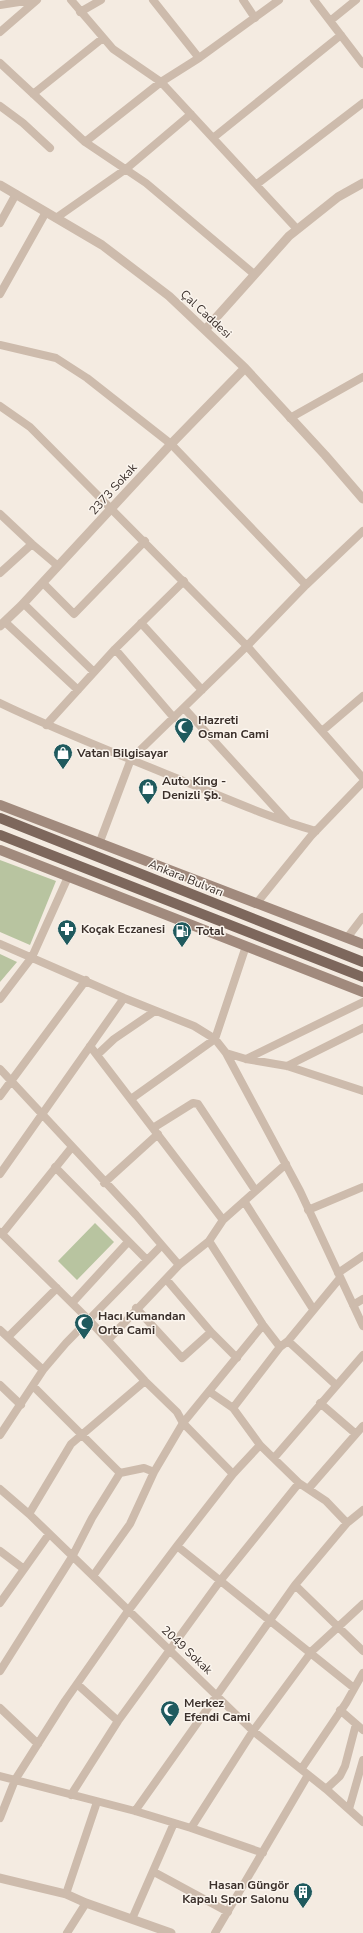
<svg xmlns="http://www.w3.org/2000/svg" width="363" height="1933" viewBox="0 0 363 1933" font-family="'Nunito Sans',sans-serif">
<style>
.green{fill:#b8c4a0}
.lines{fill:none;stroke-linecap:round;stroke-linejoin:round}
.minor{stroke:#cdbbac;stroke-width:8}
.tertiary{stroke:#cdbbac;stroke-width:9}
.secondary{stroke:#a18a7d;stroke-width:10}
.primary{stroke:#7d675c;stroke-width:10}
.labels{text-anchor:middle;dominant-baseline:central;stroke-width:3;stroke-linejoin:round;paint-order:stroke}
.street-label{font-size:12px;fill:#3b302b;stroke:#fbf5ee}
.poi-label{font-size:12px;font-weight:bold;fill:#3b302b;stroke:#fbf5ee;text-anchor:start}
</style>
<rect width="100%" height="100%" fill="#f4ebe1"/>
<!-- green -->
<path class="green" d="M0 860 56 881 30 945 0 932Z
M0 954 17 962 0 982Z
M95 1223 114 1242 77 1280 58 1261Z"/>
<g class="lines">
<!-- minor -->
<path class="minor" d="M71 0 113 49 161 82 297 229
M153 0 199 58
M243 0 255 18
M314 0 363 64
M0 5 32 0
M80 12 101 0
M330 21 356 0
M0 32 37 0
M0 63 85 142 146 183 254 274
M33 94 103 38
M0 106 23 123 50 148
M213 138 341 35
M85 142 161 82 199 58 279 0
M257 184 363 103
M56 218 126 169 191 114
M0 223 16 194
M0 294 46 212
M0 345 56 358 87 378 171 444 306 585
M0 406 30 427 247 646 363 778
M290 418 363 377
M0 514 32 544 58 566
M0 573 32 544
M43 583 74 614 145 541
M24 604 94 672
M5 622 78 690
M141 623 202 690
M115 649 174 718
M0 703C56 730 113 752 171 776 219 795 266 817 316 831
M184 708 287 821
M46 725 115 649 184 581
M322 731 363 696
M99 844 131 759 247 646 306 585 363 531
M256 904 311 836 363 782
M347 938 363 917
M0 944 124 998 194 1026 215 1039 226 1053 246 1059 287 1066 363 1091
M0 999 32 957 68 877
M90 1046 223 1220
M226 1053 300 1191 363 1326
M97 1055 114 1039 155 1011
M246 1059 363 1002
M287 1066 363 1028
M0 1069 136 1215 179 1265
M0 1096 86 980
M131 1099 215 1039 246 946
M153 1128 193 1103 198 1104 255 1190
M55 1167 147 1260
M0 1174 124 998
M104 1183 158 1134
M244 1201 313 1309
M308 1210 363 1187
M0 1232 89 1320 145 1381 177 1412 183 1423 233 1474
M2 1234 72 1147
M209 1241 263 1325 280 1347
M338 1273 363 1256
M166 1279 211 1332 237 1358
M72 1303 128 1242
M353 1305 363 1299
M136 1308 182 1358 211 1332
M0 1330 43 1370
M8 1337 57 1288
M108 1340 179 1265 209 1241 223 1220 286 1164
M288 1341 336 1385
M0 1385 21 1405
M33 1386 120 1473
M210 1392 233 1408 260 1445 299 1483 326 1501 347 1523
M320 1403 356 1434
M233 1408 280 1347 288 1341 340 1278
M0 1435 43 1370 66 1343 161 1246
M274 1458 363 1355
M309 1488 363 1426
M0 1489 29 1514 253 1731 326 1789 363 1822
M29 1514 71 1444 145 1381
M177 1546 354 1688
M0 1551 24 1569
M93 1576 130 1524 154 1472 183 1423 263 1325
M295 1585 363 1651
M0 1603 49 1534
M0 1671 72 1557 92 1518 120 1473 144 1468 154 1472
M77 1684 118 1721
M0 1708 38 1744
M340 1710 363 1730
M302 1768 346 1703 363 1673
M0 1776 135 1811 191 1828 263 1853
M326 1789 340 1776 345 1766 356 1724
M71 1795 118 1721 220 1581 299 1483
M349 1809 363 1760
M135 1811 295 1585 347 1523 363 1510
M0 1818 15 1780 65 1701 128 1611 177 1546 233 1474 260 1445
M191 1828 253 1731 312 1651 363 1604
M154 1872 228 1912
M66 1894 97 1802
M132 1919 174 1823
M67 1933 86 1903
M215 1933 308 1775"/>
<!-- tertiary -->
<path class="tertiary" d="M0 185 102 245 169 296 245 368 325 455 363 499
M205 330 289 236 338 197 363 183
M0 626 21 606 171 444 245 368
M0 1878 66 1894 86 1903 171 1933"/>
<!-- secondary -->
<path class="secondary" d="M0 805 363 944
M0 850 363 992"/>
<!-- primary -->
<path class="primary" d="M0 818 363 962
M0 835 363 977"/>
</g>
<!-- icons -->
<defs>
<symbol id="mosque-pin" viewBox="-11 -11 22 30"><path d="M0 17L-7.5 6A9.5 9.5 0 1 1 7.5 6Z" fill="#1f5a5e" stroke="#fbf5ee"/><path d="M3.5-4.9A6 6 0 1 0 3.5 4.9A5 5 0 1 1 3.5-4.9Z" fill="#fff"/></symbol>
<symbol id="shop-pin" viewBox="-11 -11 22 30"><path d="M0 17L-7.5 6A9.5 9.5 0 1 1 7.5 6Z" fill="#1f5a5e" stroke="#fbf5ee"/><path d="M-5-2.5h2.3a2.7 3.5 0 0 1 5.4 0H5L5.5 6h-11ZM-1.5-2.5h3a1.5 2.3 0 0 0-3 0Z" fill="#fff"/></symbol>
<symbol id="pharmacy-pin" viewBox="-11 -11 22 30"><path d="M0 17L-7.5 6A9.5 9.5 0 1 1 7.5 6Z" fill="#1f5a5e" stroke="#fbf5ee"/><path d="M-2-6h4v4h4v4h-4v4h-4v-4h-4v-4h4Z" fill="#fff"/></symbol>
<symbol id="fuel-pin" viewBox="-11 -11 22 30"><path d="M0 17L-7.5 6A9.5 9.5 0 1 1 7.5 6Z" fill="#1f5a5e" stroke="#fbf5ee"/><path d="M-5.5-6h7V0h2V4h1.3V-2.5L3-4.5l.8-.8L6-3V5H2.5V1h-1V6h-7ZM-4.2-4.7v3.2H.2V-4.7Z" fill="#fff"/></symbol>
<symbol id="building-pin" viewBox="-11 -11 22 30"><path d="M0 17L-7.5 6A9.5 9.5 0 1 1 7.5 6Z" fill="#1f5a5e" stroke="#fbf5ee"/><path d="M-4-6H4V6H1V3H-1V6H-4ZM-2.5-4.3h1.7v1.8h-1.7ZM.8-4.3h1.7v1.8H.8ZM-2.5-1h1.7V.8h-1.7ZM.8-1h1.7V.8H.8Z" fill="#fff"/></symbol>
</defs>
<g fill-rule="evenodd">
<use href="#mosque-pin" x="173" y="716" width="22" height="30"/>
<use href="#shop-pin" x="52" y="742" width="22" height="30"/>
<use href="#shop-pin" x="137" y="777" width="22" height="30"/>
<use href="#pharmacy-pin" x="56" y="918" width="22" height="30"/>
<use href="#fuel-pin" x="171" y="920" width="22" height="30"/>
<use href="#mosque-pin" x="73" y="1312" width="22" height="30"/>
<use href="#mosque-pin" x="159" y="1699" width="22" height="30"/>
<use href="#building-pin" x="292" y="1881" width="22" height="30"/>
</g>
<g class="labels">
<!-- street labels -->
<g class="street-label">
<text transform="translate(206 314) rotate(43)">Çal Caddesi</text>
<text transform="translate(113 489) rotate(-48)">2373 Sokak</text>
<text transform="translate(186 878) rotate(22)">Ankara Bulvarı</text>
<text transform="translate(187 1650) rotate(43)">2049 Sokak</text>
</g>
<!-- poi labels -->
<g class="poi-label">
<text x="198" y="720">Hazreti<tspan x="198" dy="14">Osman Cami</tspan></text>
<text x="77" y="753">Vatan Bilgisayar</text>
<text x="162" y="781">Auto King -<tspan x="162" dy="14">Denizli Şb.</tspan></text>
<text x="81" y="929">Koçak Eczanesi</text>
<text x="196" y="931">Total</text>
<text x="98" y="1316">Hacı Kumandan<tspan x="98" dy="14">Orta Cami</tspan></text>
<text x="184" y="1703">Merkez<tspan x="184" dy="14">Efendi Cami</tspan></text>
<text x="289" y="1885" text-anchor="end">Hasan Güngör<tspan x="289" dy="14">Kapalı Spor Salonu</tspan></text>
</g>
</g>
</svg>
